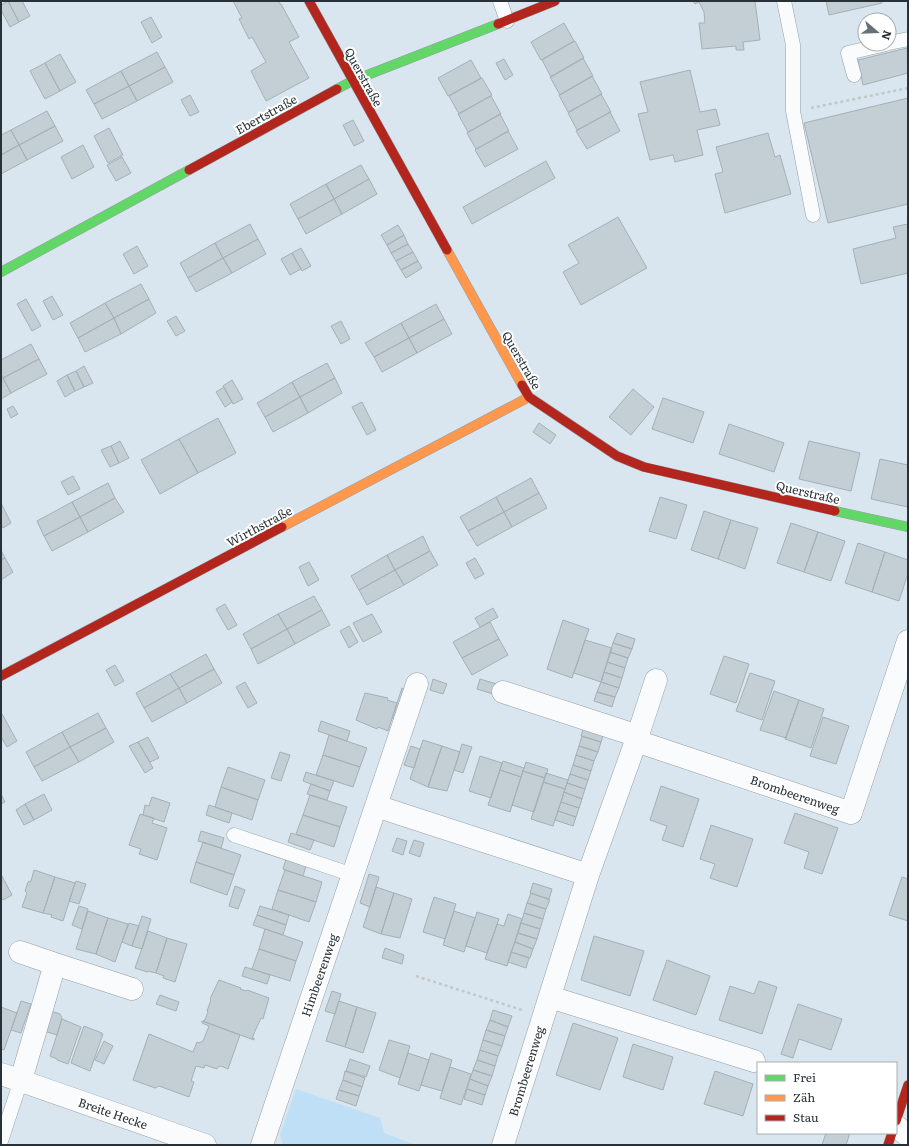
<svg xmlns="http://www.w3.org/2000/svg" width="909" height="1146" viewBox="0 0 909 1146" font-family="Literata,serif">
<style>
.green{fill:#bedff5}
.building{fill:#c3ced5;stroke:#a5b0b6}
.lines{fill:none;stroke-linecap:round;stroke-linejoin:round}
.lane-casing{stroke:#95a0a6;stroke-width:15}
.street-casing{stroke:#95a0a6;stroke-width:23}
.fast-casing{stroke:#95a0a6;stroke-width:10}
.slow-casing{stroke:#95a0a6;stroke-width:10}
.jam-casing{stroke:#95a0a6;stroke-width:10}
.path{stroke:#c2c7ca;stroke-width:2.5;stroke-dasharray:3 3;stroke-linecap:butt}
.lane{stroke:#f9fbfd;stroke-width:14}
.street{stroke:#f9fbfd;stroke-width:22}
.fast{stroke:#63d668;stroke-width:9}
.slow{stroke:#ff974d;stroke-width:9}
.jam{stroke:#b3261e;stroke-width:9}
.labels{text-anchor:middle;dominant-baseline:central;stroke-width:4;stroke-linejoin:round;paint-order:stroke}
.street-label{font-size:12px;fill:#273137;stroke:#fff}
</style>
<rect width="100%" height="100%" fill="#d9e6ef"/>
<!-- green -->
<path class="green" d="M296 1089 380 1118 384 1133 416 1145H283L280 1135Z"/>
<!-- building -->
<path class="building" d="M8 1H22L30 16 19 22Z
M8 1 19 22 10 27 1 10V5Z
M233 1H278L280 4H281L299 37 289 42 309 78 266 101 251 71 266 62 252 37 249 39 239 19 242 18Z
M693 1H755L760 40 743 42 744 50H736V46L702 49 699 23H705L704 12 699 2 695 4Z
M826 1H881L882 3 829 15Z
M151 17 162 37 152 43 141 22Z
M564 23 574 41 541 60 531 42Z
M575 41 584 58 551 77 542 60Z
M907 48 908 73 863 85 858 60Z
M157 52 165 67 129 86 121 71Z
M60 54 76 82 60 91 45 63Z
M583 58 593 76 560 95 550 77Z
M504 59 513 75 505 80 496 63Z
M471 60 481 78 448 96 438 78Z
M45 63 60 91 45 99 30 71Z
M165 67 173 82 137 101 129 86Z
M690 70 700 112 716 109 720 125 697 130 703 155 675 162 673 155 650 160 638 114 648 112 640 82Z
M121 71 129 86 94 104 86 90Z
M592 76 602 94 568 112 559 95Z
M482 78 492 95 459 114 449 96Z
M129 86 137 101 102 119 94 104Z
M601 94 611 112 577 130 568 113Z
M190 95 199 112 190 116 181 100Z
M491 96 501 114 468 132 458 114Z
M908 98V204L828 223 804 123Z
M47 111 55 126 19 145 11 130Z
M610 112 620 131 587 149 576 131Z
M500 114 509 131 476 149 467 133Z
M353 120 364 141 354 146 343 125Z
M55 126 63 141 27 160 19 145Z
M109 128 123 155 108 163 94 136Z
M11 130 19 145 1 155V135Z
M508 131 518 149 485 167 475 150Z
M768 133 775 157 780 155 791 194 725 213 715 174 723 172 716 147Z
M19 145 27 160 1 174V155Z
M83 145 94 167 72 179 61 157Z
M122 157 131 173 116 181 107 165Z
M546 161 555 178 472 224 463 207Z
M361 165 369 179 334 199 326 184Z
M369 179 377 194 342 214 334 199Z
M326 184 334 199 298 219 290 204Z
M334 199 342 214 306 234 298 219Z
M618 217 647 268 581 305 563 272 579 263 568 245Z
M250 224 258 239 223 258 215 243Z
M908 224V273L861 284 853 249 896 238 893 227Z
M398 225 404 235 387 245 381 235Z
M404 235 408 244 391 253 387 245Z
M258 239 266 254 232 273 223 258Z
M215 243 223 258 188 278 180 263Z
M408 244 413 252 396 261 391 253Z
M137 246 148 266 134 274 123 254Z
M301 248 311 266 302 271 292 253Z
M413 252 418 261 401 270 396 261Z
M292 253 301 269 290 275 281 259Z
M223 258 232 273 196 292 188 278Z
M418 261 422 268 406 278 401 270Z
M141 284 149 299 114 318 105 303Z
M52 296 63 315 53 320 43 301Z
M26 299 41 326 32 331 17 304Z
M149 299 156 313 121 334 114 318Z
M105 303 114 318 78 338 70 323Z
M436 304 444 319 409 338 401 323Z
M176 316 185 331 176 336 167 321Z
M114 318 121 334 85 352 78 338Z
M444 319 452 334 417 353 409 338Z
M341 321 350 339 341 344 331 326Z
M401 323 409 338 374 357 365 343Z
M409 338 417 353 382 372 374 357Z
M31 344 39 359 3 378 1 374V360Z
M39 359 47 374 11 393 3 378Z
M327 363 335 378 300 397 292 382Z
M84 366 93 383 84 387 76 371Z
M76 371 84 387 75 391 67 375Z
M67 375 75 391 65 397 57 381Z
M3 378 11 393 1 399V379Z
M335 378 342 393 308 413 300 397Z
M232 380 243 399 233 404 223 386Z
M292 382 300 397 265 417 257 403Z
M224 387 232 402 225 407 216 392Z
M633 389 654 407 631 435 609 417Z
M300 397 308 413 273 432 265 417Z
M663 398 704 412 693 443 652 429Z
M362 402 376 430 367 435 352 407Z
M13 406 18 414 11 418 7 409Z
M218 418 236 453 198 473 179 439Z
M539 423 556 435 550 444 533 432Z
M729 424 784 443 774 472 719 454Z
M179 439 198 473 160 494 141 460Z
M120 441 129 458 119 463 111 446Z
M809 441 860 453 851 491 799 479Z
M111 446 119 463 110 467 101 450Z
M880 459 908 465V507L871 499Z
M73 476 80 489 68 495 61 482Z
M531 478 539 493 504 512 496 497Z
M108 483 115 498 80 517 72 502Z
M539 493 547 508 512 527 504 512Z
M496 497 504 512 468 531 460 517Z
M660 497 687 505 676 539 649 531Z
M115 498 124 512 88 532 80 517Z
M72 502 80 517 44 536 37 521Z
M1 503 11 523 3 528 1 524Z
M704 511 731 520 718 559 691 550Z
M504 512 512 527 477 546 468 531Z
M80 517 88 532 52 551 44 536Z
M731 520 758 528 745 569 718 559Z
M791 523 818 532 804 572 777 563Z
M818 532 845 541 831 581 804 572Z
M423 536 430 551 395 570 387 555Z
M858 543 885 552 872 592 845 583Z
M1 550 5 558 1 560Z
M430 551 438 565 404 585 395 570Z
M885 552 908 560V573L899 601 872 592Z
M387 555 395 570 359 590 351 576Z
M5 558 13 572 1 580V560Z
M475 558 484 574 475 579 466 563Z
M309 562 319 580 308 586 299 567Z
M395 570 404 585 367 605 359 590Z
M314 596 322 610 287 629 278 614Z
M225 604 237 625 228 630 216 609Z
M493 608 498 617 480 627 475 618Z
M322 610 330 625 295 644 287 629Z
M278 614 287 629 251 649 243 634Z
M372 614 382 632 363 642 353 623Z
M563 620 589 629 572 678 547 669Z
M490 622 499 639 462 658 453 642Z
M349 626 358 642 349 648 340 631Z
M287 629 295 644 258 664 251 649Z
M617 633 635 639 632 649 613 643Z
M499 639 508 655 472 675 462 658Z
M585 640 612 648 601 682 574 673Z
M613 643 632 649 628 658 610 652Z
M610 652 628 658 625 668 607 662Z
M206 654 214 669 179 688 170 674Z
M724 656 749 664 736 703 710 694Z
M607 662 625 668 622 678 604 672Z
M115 665 124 681 115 686 106 670Z
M214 669 222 683 187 703 179 688Z
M604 672 622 678 619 688 601 682Z
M750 673 775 681 762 720 736 711Z
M170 674 179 688 144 708 136 693Z
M433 679 447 684 443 694 430 690Z
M480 679 500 685 496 695 477 689Z
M245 682 257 703 248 708 236 687Z
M601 682 619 688 615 697 597 692Z
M179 688 187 703 152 722 144 708Z
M402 688 412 692 402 721 392 718Z
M774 691 799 700 786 738 760 730Z
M597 692 615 697 612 707 594 701Z
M365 693 388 698 387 700 397 703 388 731 378 727 377 729 356 720Z
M799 700 824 709 811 748 785 739Z
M98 713 106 728 70 747 62 732Z
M2 714 17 741 7 747 1 737V715Z
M823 717 849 726 836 764 810 756Z
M321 721 350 731 347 741 318 731Z
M584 726 604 733 601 742 581 736Z
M106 728 114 742 79 762 70 747Z
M62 732 70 747 34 767 26 752Z
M329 735 367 748 360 767 323 755Z
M582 736 601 742 598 752 579 746Z
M148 737 159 758 150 762 138 742Z
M423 740 442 746 428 787 410 779Z
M138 742 153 768 145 773 129 746Z
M462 744 472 747 463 773 454 770Z
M411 746 420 749 414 768 404 765Z
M442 746 460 752 447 791 428 787Z
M579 746 598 752 594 761 576 755Z
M70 747 79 762 42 781 34 767Z
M280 752 290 755 281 781 271 778Z
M323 755 360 767 353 787 316 775Z
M576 755 594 761 591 771 573 765Z
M480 756 502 763 491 798 469 791Z
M503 761 524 768 521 777 500 770Z
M526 762 548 769 545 778 523 771Z
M573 765 591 771 588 780 570 774Z
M228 767 265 780 258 800 221 787Z
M500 770 521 777 510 812 488 805Z
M523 771 545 778 534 812 512 805Z
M306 772 334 781 330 791 303 781Z
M546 773 568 780 565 789 543 782Z
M570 774 588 780 585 789 567 783Z
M543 782 565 789 553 826 531 819Z
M567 783 585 789 582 799 564 792Z
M311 784 330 791 327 800 307 794Z
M661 786 699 799 683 847 662 840 667 826 650 820Z
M221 787 258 800 252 820 215 807Z
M564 792 582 799 579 808 561 802Z
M1 794 5 802 1 804Z
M44 794 52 810 34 820 25 804Z
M310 795 347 807 340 827 303 815Z
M152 797 170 803 164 822 143 815 145 805 149 806Z
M561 802 579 808 576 817 558 811Z
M25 804 34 820 24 825 16 810Z
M209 805 232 813 229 823 206 815Z
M558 811 576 817 573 826 555 820Z
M795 813 838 828 822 874 804 868 809 852 784 843Z
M140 814 154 818 152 823 167 828 157 860 139 854 141 849 129 845Z
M303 815 340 827 334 847 296 834Z
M711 825 753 839 737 887 710 878 715 864 700 859Z
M201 831 224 838 221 848 198 841Z
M291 833 314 840 310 850 288 842Z
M397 838 407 841 403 855 392 851Z
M414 840 424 843 420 857 409 853Z
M203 842 241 855 234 875 196 862Z
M286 859 306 866 303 876 283 869Z
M196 862 234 875 227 895 190 882Z
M34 870 55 877 43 913 22 907 27 893 25 891 28 882 31 881Z
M285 870 322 882 316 902 278 890Z
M369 874 379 877 370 907 360 903Z
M2 876 12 895 3 900 1 897Z
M55 877 75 883 63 921 51 917 52 915 43 913Z
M902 877 908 879V921L889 915Z
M76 881 86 884 79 904 69 901Z
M533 883 552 889 549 899 530 893Z
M235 886 245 890 238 909 229 906Z
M376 887 394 893 381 934 363 927Z
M278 890 316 902 309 922 272 909Z
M394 893 412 899 400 938 381 934Z
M531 893 550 900 546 909 527 903Z
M434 897 456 904 445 939 423 932Z
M527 903 546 909 543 919 524 913Z
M79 906 88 909 82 929 72 925Z
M260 906 289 915 286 925 257 915Z
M88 911 108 918 96 954 76 949Z
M454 911 475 918 464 952 443 945Z
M477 912 499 919 487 953 466 946Z
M524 913 543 919 540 929 521 923Z
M508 914 522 919 507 966 485 959 497 924 504 926Z
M257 915 286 925 283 935 253 925Z
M142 916 151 919 142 949 132 946Z
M108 918 128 924 115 962 96 954Z
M129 923 139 926 132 946 122 942Z
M521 923 540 929 537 939 518 933Z
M265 929 303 942 296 961 259 949Z
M148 931 167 938 156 973 148 971 147 972 135 968Z
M518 933 537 939 533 949 515 942Z
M594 936 644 951 630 996 581 980Z
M167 938 187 944 175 982 163 978 164 976 156 973Z
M515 942 533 949 530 958 511 952Z
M385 948 404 955 402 964 382 958Z
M259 949 296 961 290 981 252 969Z
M511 952 529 958 526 968 508 962Z
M667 960 710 976 696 1015 653 1000Z
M245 967 270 975 267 984 242 976Z
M219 980 241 988 240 989 246 991 247 990 269 998 263 1019 261 1018 252 1038H254V1040L203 1021 204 1020H205L208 1012 207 1011 211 1000 210 999Z
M759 981 777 987 762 1034 719 1020 730 986 754 994Z
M332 991 341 994 335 1014 325 1011Z
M160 995 179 1002 176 1011 156 1004Z
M21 1001 31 1004 21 1033 11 1030Z
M339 1001 357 1007 345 1047 326 1041Z
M798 1004 842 1019 831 1050 799 1039 793 1058 781 1054Z
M1 1007 17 1013 4 1050 1 1049Z
M357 1007 376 1013 363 1053 345 1047Z
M493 1010 512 1016 508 1027 490 1020Z
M51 1011 60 1014 62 1018 57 1035 44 1031Z
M62 1019 81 1027 68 1064 57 1060V1059L50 1056Z
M490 1020 508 1027 505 1036 486 1030Z
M202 1021 240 1035 228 1069 221 1066 218 1067 217 1069 205 1065 204 1068 196 1066 191 1081 194 1082 189 1097 159 1086 155 1088 133 1080 149 1034 193 1052 197 1042 199 1043 203 1041 209 1026 202 1023Z
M573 1023 618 1038 600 1090 556 1075Z
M84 1026 102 1033 101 1034H103L90 1071 71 1063Z
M486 1030 505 1036 502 1046 483 1040Z
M389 1040 410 1046 400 1078 379 1070Z
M483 1040 502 1046 498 1056 480 1050Z
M104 1041 113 1046 104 1064 95 1060Z
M633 1044 673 1057 663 1090 623 1077Z
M480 1050 498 1056 495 1066 477 1060Z
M408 1053 429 1060 419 1091 398 1084Z
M431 1053 452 1060 442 1091 421 1085Z
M350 1059 370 1066 366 1077 346 1071Z
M477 1060 495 1066 492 1076 473 1070Z
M450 1067 471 1074 461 1105 440 1098Z
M473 1070 492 1076 488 1086 470 1079Z
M345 1071 365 1078 362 1087 343 1080Z
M715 1071 753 1084 743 1116 704 1104Z
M470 1079 488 1086 485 1095 467 1089Z
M343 1080 362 1087 359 1096 339 1090Z
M467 1089 485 1095 482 1105 464 1099Z
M339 1090 359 1096 356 1106 336 1099Z
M826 1133H850L846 1145H822Z"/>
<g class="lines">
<defs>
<path id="lane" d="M500 1 507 21
M784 1 793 45V111L813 215
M889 43 908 39
M854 75 848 53 886 44
M234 835 353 875
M1 1141 21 1080"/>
<path id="street" d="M503 692 638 736
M636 741 851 813 908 641
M376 806 588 875
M20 952 55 964 21 1080
M55 964 132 989
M550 997 754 1061
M1 1074 205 1145
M896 1126 908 1136
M262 1145 417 684
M503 1145 588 875 636 741 656 680"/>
<path id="fast" d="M337 89 352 81 498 24
M1 272 189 170
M835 511 908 527"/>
<path id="slow" d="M447 250 522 385
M282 527 529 397"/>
<path id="jam" d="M309 1 447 250
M498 24 555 1
M189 170 337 89
M522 385 529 397 617 456 644 467 835 511
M1 676 282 527
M896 1121 908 1085
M888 1145 892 1133"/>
</defs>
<!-- lane casing -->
<use href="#lane" class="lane-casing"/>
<!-- street casing -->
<use href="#street" class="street-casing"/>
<!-- fast casing -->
<use href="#fast" class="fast-casing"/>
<!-- slow casing -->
<use href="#slow" class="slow-casing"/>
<!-- jam casing -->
<use href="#jam" class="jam-casing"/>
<!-- path -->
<path class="path" d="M811 108 908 88
M416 976 522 1010"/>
<!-- lane -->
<use href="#lane" class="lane"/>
<!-- street -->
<use href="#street" class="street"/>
<!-- fast -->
<use href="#fast" class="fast"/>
<!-- slow -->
<use href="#slow" class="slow"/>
<!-- jam -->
<use href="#jam" class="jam"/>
</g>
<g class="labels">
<!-- street labels -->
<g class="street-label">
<text transform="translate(364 77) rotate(61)">Querstraße</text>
<text transform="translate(266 114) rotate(-29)">Ebertstraße</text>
<text transform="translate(522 360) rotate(60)">Querstraße</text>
<text transform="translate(808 492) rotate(13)">Querstraße</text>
<text transform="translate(259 526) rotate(-28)">Wirthstraße</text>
<text transform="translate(795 794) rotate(19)">Brombeerenweg</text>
<text transform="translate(319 975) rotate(-71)">Himbeerenweg</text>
<text transform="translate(526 1071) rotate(-73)">Brombeerenweg</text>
<text transform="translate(113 1113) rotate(19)">Breite Hecke</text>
</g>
</g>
<!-- border -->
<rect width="909" height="1146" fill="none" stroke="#273137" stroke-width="4"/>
<!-- legend -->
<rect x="757" y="1062" width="140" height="72" fill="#ffffff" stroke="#a9adaf"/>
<rect x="765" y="1075" width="20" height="6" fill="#63d668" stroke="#a9adaf"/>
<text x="793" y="1082" font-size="12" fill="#273137">Frei</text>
<rect x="765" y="1095" width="20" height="6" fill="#ff974d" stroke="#a9adaf"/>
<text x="793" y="1102" font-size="12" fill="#273137">Zäh</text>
<rect x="765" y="1115" width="20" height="6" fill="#b3261e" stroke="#a9adaf"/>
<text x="793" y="1122" font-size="12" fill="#273137">Stau</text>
<!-- north arrow -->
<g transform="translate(877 32) rotate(109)"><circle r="19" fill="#ffffff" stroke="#a9adaf"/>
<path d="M0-3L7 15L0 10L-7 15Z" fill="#657077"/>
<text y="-6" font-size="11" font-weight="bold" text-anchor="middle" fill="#273137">N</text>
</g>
</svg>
